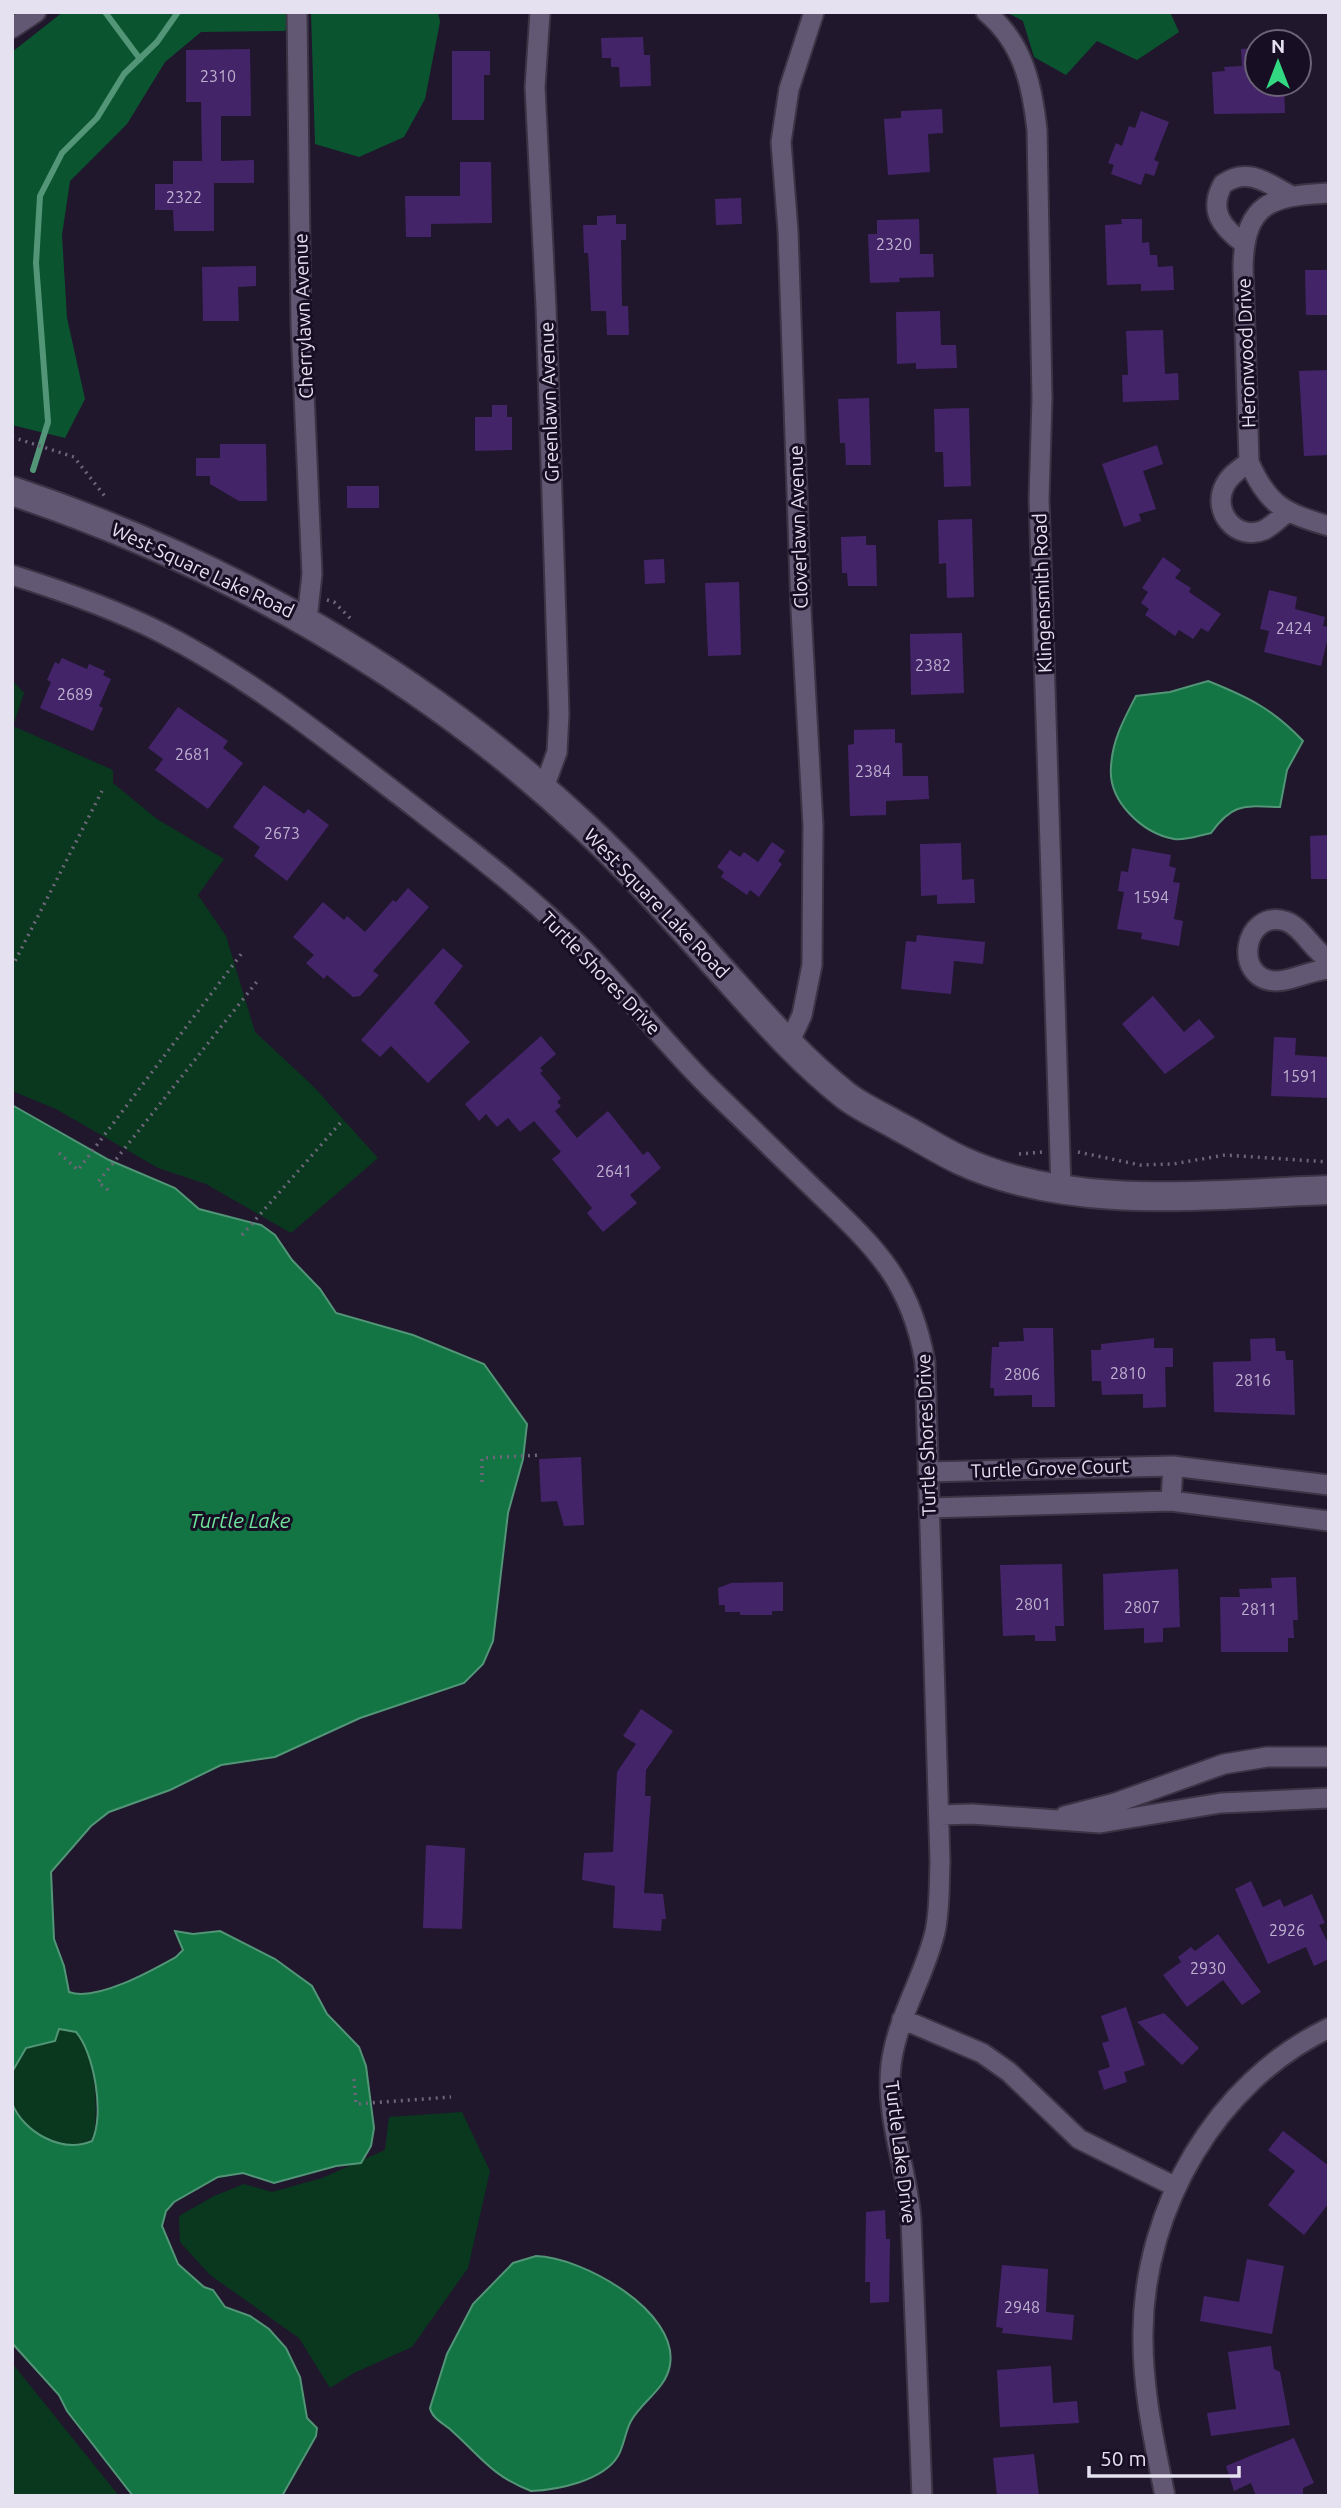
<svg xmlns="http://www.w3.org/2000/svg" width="1341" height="2508" viewBox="0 0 1341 2508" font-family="Ubuntu,sans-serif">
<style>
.green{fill:#09381e}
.forest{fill:#0a552f}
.water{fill:#137543;stroke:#529577;stroke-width:2}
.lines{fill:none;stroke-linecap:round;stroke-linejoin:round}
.stream{stroke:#529577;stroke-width:6}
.building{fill:#442469}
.street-casing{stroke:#3a3445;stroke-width:23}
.secondary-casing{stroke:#3a3445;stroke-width:32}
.path{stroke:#6e667a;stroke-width:3.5;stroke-dasharray:2 5;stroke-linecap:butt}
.street{stroke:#625873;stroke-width:19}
.secondary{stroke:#625873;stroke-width:28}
.labels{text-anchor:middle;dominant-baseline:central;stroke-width:6;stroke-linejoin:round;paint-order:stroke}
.number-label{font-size:16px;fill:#beb2cf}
.street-label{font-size:19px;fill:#e6e1f1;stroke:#170e23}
.water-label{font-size:21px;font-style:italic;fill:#70e49d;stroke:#170e23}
</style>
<rect width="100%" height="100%" fill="#20172d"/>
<!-- green -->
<path class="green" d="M12 680 24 693 13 726 113 770V783L157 819 224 859 198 895 226 936 255 1032 313 1086 378 1158 291 1233 206 1184 158 1168 56 1109 12 1091Z
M59 2029 78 2033C96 2064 98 2101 94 2137L83 2145C58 2147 19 2132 13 2104 11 2098 12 2090 12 2083 12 2071 16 2057 26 2049 34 2043 47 2044 56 2038Z
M462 2112 490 2171 468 2268 412 2347 354 2373 330 2388 299 2338 210 2275 180 2242 179 2216 214 2196 244 2184 272 2192 322 2178 385 2150 389 2117Z
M12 2363 119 2496H12Z"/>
<!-- forest -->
<path class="forest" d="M63 12H292L285 31 201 32 165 62 127 124 70 181 62 235 67 318 85 399 65 438 12 425V52Z
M311 12H438L440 22 425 99 404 137 359 157 315 144Z
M1006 12H1170L1179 32 1137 60 1097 41 1066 75 1034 57 1023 21Z"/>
<!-- water -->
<path class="water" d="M1208 681C1248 697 1273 709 1303 741L1287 770 1280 807C1245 806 1233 802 1211 833 1200 835 1185 841 1174 839 1142 833 1108 801 1111 767 1112 741 1124 719 1136 696L1170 692Z
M12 1105 109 1160 175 1188 199 1209 261 1225 275 1235 292 1260 320 1289 336 1313 413 1335 484 1364 527 1424 523 1459 508 1513 493 1641 483 1664 464 1683 360 1718 275 1757 221 1765 170 1790 109 1812 91 1826 51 1872 54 1939 64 1966 69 1992C96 2002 151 1971 176 1957L183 1950 175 1931 193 1934 220 1931 275 1959 312 1986 327 2014 359 2047 366 2066 374 2128 371 2146 361 2163 336 2166 274 2183 243 2173 218 2177 174 2202 166 2211 162 2226 178 2264 204 2287 213 2290 225 2307 250 2316 269 2329 286 2348 300 2377 307 2418 317 2428 316 2436 282 2496H133L67 2411 59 2395 12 2343V2103C23 2132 62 2154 92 2141 105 2115 94 2052 76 2032L59 2029 55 2041 26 2048 12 2072Z
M536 2256C582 2257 679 2311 670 2365 666 2389 642 2401 631 2421 625 2432 624 2446 618 2456 603 2481 557 2490 531 2491 492 2476 481 2457 452 2431 445 2424 432 2419 430 2408L447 2354 473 2304 513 2263Z"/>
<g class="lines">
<!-- stream -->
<path class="stream" d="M105 12 140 59
M33 470 48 422 36 263 40 196 62 153 97 118 124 74 157 42 178 12"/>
</g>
<!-- building -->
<path class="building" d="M643 37 644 55H650L651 86 620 87 619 67H611V58H602L601 38Z
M1257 48V84H1284L1285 113 1214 114 1212 72 1225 71 1224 67 1242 66 1241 49Z
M250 49 251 116H221V161L254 160V183H214V231H174L173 210H155V184H173V161H202L201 102H186V50Z
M452 51H490V75H484V120H452Z
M942 109 943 133 928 134 930 172 888 175 884 119 901 118V111Z
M1141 111 1169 122 1154 160 1159 162 1154 176 1145 173 1141 185 1111 174 1114 165 1108 163 1116 143 1122 146 1129 126 1135 128Z
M460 162H491L492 223 431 224V237H406L405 196H460Z
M741 198 742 224 716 225 715 199Z
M616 215V224H626V240H621L622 306H628L629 335H607L606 311H591L589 268 588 253H584L583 225H597V216Z
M919 219 920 254H933L934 277 899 278 900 282 870 283 868 234H877V220Z
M1121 219H1142V243L1149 242 1150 255H1157L1158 267 1173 266 1174 290 1141 291V284L1107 285 1105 225 1122 224Z
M256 266V286L238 287 239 321H203L202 267Z
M1305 270H1329V315H1306Z
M940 311 941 345H956L957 368 916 369V363L897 364 896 312Z
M1163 330 1165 374 1178 373 1179 400 1123 402 1122 375H1128L1126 331Z
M1329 370V455L1304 456 1299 371Z
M869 398 871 465H846L845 443H840L838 399Z
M492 405H507V417H512V450L475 451V417H492Z
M969 408 971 486 944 487 943 452H935L934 409Z
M220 444H266L267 501H239L210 484V476H196V458H220Z
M1157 445 1163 464 1143 471 1156 509 1139 514 1141 521 1124 527 1102 464Z
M347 486H379V508H347Z
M972 519 974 597 947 598 946 563 939 564 938 520Z
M866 536V545H876L877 586H848L847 573H842L841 537Z
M1163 557 1181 570 1175 578 1191 588 1189 592 1221 614 1208 632 1201 628 1193 639 1179 630 1175 636 1145 615 1149 609 1141 603 1148 592 1142 588Z
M664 559 665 583 645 584 644 560Z
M739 582 741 655 708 656 705 583Z
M1269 590 1297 597 1295 609 1325 617 1323 626 1329 627V633L1321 666 1264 652 1269 631 1260 629Z
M962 633 964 693 911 695 910 634Z
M62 658 87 669 89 664 105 671 103 675 111 679 99 706 103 708 93 731 40 708 51 682 47 680 55 662 59 664Z
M178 707 228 741 223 748 243 763 208 809 155 770 163 759 148 748Z
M895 729V743H902L903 776H928L929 799 886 801V815L850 816 848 745 854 744V730Z
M264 785 304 814 308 809 329 825 287 881 254 856 260 847 233 827Z
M1329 835 1327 879H1311L1310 836Z
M772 842 785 851 778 861 782 864 759 897 750 890 747 895 721 877 724 872 717 867 730 850 740 857 744 852 758 862Z
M961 843 962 880 974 879 975 903 937 904V895L921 896 920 844Z
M1132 848 1171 855 1169 866 1176 868 1173 882 1180 883 1174 919 1183 921 1179 946 1141 939 1142 933 1117 929 1124 892 1118 891 1121 871 1128 872Z
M408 888 429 907 373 971 379 975 360 996 353 997 327 975 324 979 306 963 314 955 293 937 323 902 344 920 347 916 365 932 393 900 396 902Z
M917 935 985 942 983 964 954 961 951 994 901 989 906 941 916 942Z
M443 948 463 966 434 1003 470 1042 428 1083 391 1046 380 1057 361 1040Z
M1153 996 1184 1032 1199 1019 1215 1037 1165 1074 1122 1024Z
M541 1036 556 1054 540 1068 543 1071 540 1073 561 1098 557 1102 561 1106 555 1111 577 1138 608 1111 643 1155 648 1151 661 1168 630 1195 637 1203 603 1232 587 1213 592 1208 552 1159 561 1152 534 1121 520 1132 508 1118 497 1127 486 1114 479 1121 465 1104Z
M1274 1037 1296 1038 1295 1055 1329 1057V1098L1271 1096Z
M1023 1328H1053L1055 1407H1032V1395L994 1396V1388H990L992 1347H999V1342L1024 1341Z
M1154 1338V1348H1173V1367H1165L1166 1407 1143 1408V1394L1102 1395 1101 1381H1092L1091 1350H1101V1344Z
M1275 1338 1276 1351H1285L1286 1360H1293L1295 1415 1214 1412 1213 1362 1251 1361 1250 1339Z
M581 1457 584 1525 564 1526 557 1501 541 1502 539 1459Z
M1062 1564 1064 1626H1055L1056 1641H1035V1635L1003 1636 1000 1565Z
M1178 1569 1180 1627 1163 1628V1642L1144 1643V1628L1104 1630 1103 1574Z
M1296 1577 1298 1620H1293L1294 1638H1288V1652H1221L1220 1597H1240L1239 1589 1272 1588 1271 1578Z
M783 1582V1611H772V1615H740V1612H725V1605H719L718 1588 731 1583Z
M641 1709 673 1731 646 1770 645 1796H651L644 1893 663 1894 666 1919H662L661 1931 613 1928 615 1886 582 1880 584 1853 613 1852 617 1772 636 1744 623 1736Z
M426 1845 465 1848 462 1929 423 1928Z
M1251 1881 1263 1907 1280 1899 1284 1907 1312 1894 1325 1923 1319 1925 1329 1945V1959L1314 1966 1306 1947 1268 1964 1235 1889Z
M1218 1934 1261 1992 1242 2005 1223 1980 1187 2007 1163 1975 1181 1962 1178 1957 1191 1947 1195 1951Z
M1126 2007 1145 2065 1124 2072 1127 2082 1104 2090 1098 2071 1110 2067 1102 2043 1109 2041 1101 2016Z
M1164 2013 1199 2048 1182 2065 1137 2022Z
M1283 2131 1329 2166V2203L1304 2235 1268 2205 1295 2171 1268 2150Z
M885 2210 886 2239H890L889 2302 870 2303V2282H865L866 2212Z
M1247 2259 1284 2266 1272 2334 1200 2321 1204 2296 1239 2302Z
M1002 2265 1048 2269 1046 2312 1074 2315 1072 2340 1002 2333 1003 2328 996 2327Z
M1271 2346 1274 2369 1280 2372 1290 2425 1211 2436 1207 2413 1236 2409 1228 2352Z
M1051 2366 1053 2403 1077 2401 1079 2423 1000 2427 997 2370Z
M1294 2438 1314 2483 1303 2488V2496H1256L1251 2483 1234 2491 1226 2466Z
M1034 2454 1039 2496H997L993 2458Z"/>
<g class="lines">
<defs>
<path id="street" d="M297 12 301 325 312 574 307 620
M540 12 535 87 546 307 559 714 557 752 543 790
M986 12C1023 43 1032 84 1037 130L1042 399 1039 499 1061 1189
M12 28 36 12
M1329 193C1273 196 1245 201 1243 266L1249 462C1268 506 1285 513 1329 526
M1243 243C1222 227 1208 211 1223 184 1247 167 1266 182 1288 194
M1249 462C1241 468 1230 475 1225 485 1211 511 1236 542 1264 530 1272 526 1280 518 1286 513
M12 575C63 591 115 609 162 633 254 680 335 746 417 809 474 853 532 897 583 949 626 993 664 1042 708 1086 742 1119 776 1152 810 1185 870 1243 910 1275 925 1362L940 1862C939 1885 940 1909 935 1932 924 1978 897 2017 891 2065 885 2117 907 2168 911 2219L922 2496
M1329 960C1312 950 1302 926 1285 921 1243 909 1232 980 1276 981 1292 981 1311 970 1329 969
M789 1043 802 1015 812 965 813 825 801 610 788 231 781 142 789 89 814 12
M928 1472 1173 1466 1329 1485
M1171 1501 1173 1466
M929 1508 1171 1501 1329 1521
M939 1815 972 1814 1100 1823 1221 1803 1329 1798
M1065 1816 1115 1803 1224 1764 1267 1757H1329
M902 2019 982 2053 1009 2072 1079 2139 1176 2187
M1165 2496C1154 2441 1142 2388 1143 2332 1144 2208 1216 2082 1329 2028"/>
<path id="secondary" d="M12 491C224 562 421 673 585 827 632 871 676 920 719 968 759 1012 798 1058 845 1095 860 1107 881 1116 898 1126 919 1137 939 1150 960 1160 1072 1212 1209 1194 1329 1190"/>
</defs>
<!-- street casing -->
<use href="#street" class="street-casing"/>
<!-- secondary casing -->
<use href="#secondary" class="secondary-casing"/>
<!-- path -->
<path class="path" d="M12 437 74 457 107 499
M327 600 334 602 351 619
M12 967 102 791
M1078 1152 1140 1165 1173 1164 1225 1155 1329 1162
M59 1153 78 1170 242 953
M1019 1154 1043 1152
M108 1190 98 1182 259 979
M242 1235 342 1121
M482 1482V1458L542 1455
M354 2079 356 2104 451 2097"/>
<!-- street -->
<use href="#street" class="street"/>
<!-- secondary -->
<use href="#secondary" class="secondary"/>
</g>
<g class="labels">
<!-- number labels -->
<g class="number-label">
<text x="218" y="76">2310</text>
<text x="184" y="197">2322</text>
<text x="894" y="244">2320</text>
<text x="1294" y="628">2424</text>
<text x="933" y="665">2382</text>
<text x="75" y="694">2689</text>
<text x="193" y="754">2681</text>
<text x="873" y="771">2384</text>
<text x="282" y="833">2673</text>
<text x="1151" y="897">1594</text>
<text x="1300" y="1076">1591</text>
<text x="614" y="1171">2641</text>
<text x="1128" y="1373">2810</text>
<text x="1022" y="1374">2806</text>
<text x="1253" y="1380">2816</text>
<text x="1033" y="1604">2801</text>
<text x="1142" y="1607">2807</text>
<text x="1259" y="1609">2811</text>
<text x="1287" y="1930">2926</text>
<text x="1208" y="1968">2930</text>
<text x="1022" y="2307">2948</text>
</g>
<!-- street labels -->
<g class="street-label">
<text transform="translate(303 316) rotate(-92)">Cherrylawn Avenue</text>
<text transform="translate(1246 353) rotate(-92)">Heronwood Drive</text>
<text transform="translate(549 402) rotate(-92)">Greenlawn Avenue</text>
<text transform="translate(798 527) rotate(-92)">Cloverlawn Avenue</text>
<text transform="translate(203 570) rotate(25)">West Square Lake Road</text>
<text transform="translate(1042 593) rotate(-92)">Klingensmith Road</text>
<text transform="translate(657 903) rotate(46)">West Square Lake Road</text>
<text transform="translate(601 973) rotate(46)">Turtle Shores Drive</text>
<text transform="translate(926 1435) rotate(-92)">Turtle Shores Drive</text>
<text transform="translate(1050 1468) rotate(-2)">Turtle Grove Court</text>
<text transform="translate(901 2152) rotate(83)">Turtle Lake Drive</text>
</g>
<!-- water labels -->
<g class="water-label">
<text x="240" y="1520">Turtle Lake</text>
</g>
</g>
<!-- border -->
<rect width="1341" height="2508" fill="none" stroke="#e6e1f1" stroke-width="28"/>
<!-- north arrow -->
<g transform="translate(1278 63)"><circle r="33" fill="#170e23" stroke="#6a6275" stroke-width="2"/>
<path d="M0-5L12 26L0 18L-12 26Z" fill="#32d882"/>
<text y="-10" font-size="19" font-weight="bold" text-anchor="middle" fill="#e6e1f1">N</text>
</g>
<!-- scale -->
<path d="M1089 2466v10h150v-10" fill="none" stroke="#e6e1f1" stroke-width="3.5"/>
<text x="1100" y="2466" font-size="21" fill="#e6e1f1" stroke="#170e23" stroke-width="5" paint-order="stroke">50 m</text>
</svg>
